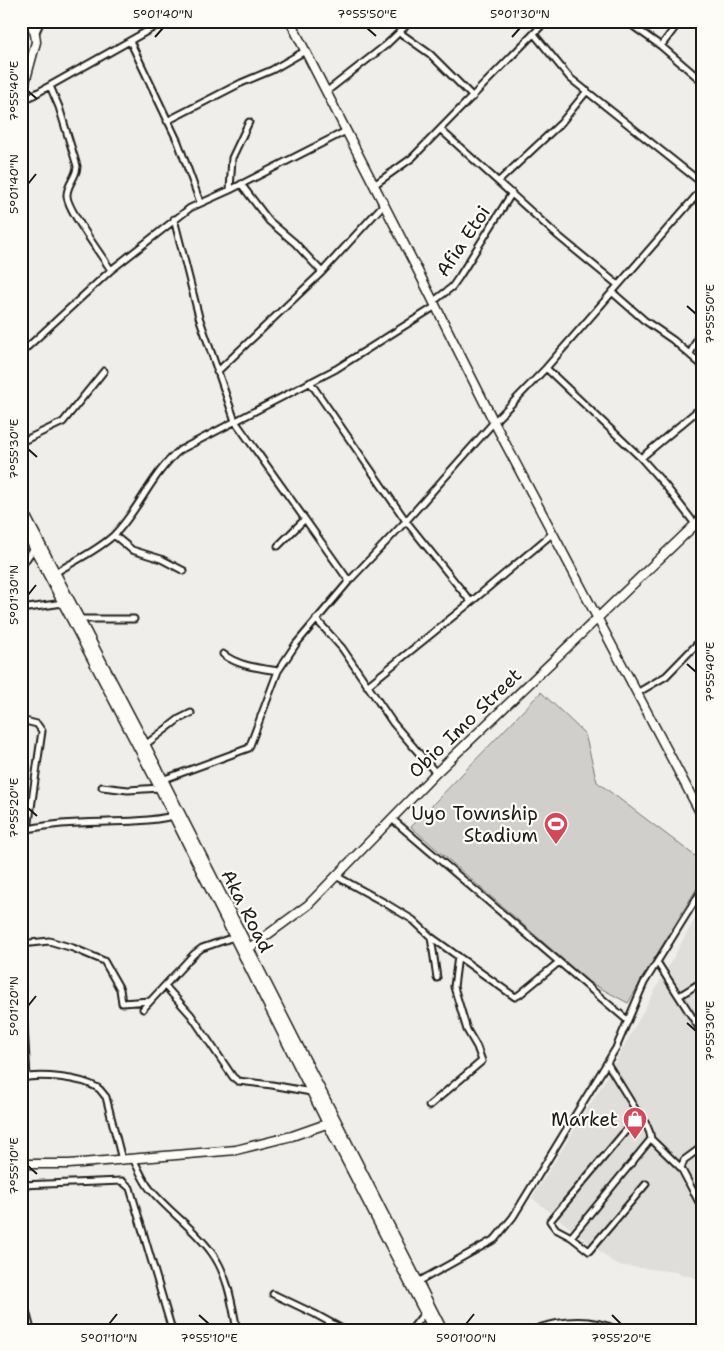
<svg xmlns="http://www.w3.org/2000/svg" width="724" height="1351" viewBox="0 0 724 1351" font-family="'Shantell Sans',sans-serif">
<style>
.built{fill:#e0deda}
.green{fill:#d0cfcc;stroke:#767674}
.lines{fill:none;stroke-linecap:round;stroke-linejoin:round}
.street-casing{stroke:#1c1c1c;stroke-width:9}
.secondary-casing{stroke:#1c1c1c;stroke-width:11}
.primary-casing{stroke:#1c1c1c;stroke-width:12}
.street{stroke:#fdfcf7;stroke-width:5}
.secondary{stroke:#fdfcf7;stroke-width:8}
.primary{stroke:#fdfcf7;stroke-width:9}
.ticks{fill:none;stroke:#1c1c1c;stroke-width:2}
.labels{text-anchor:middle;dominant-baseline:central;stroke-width:4.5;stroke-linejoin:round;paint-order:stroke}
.street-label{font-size:19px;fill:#1c1c1c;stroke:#fdfcf7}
.poi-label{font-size:19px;fill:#1c1c1c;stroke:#fdfcf7;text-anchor:end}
.neatline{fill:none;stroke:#1c1c1c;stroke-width:2}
.ticks-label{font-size:12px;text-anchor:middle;fill:#1c1c1c}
</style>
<rect width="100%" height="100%" fill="#f0eeea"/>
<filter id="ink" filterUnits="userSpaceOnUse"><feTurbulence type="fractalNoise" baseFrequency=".02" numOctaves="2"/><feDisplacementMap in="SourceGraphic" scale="10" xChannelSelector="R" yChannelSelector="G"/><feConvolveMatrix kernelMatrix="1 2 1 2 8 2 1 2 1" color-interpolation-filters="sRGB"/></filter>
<g filter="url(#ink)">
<!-- built -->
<path class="built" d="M703 904V1280L675 1272 617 1265 532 1198 604 1082Z"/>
<!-- green -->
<path class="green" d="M541 692 585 734 597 782 703 862V878L628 1003 589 982 411 827Z"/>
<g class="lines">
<defs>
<path id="street" d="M534 21 539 28
M626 21 661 46 703 82
M399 32 430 54 473 97
M35 34 41 21
M534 34 570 78 703 184
M130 41 178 142 200 202
M661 46 680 21
M50 86 59 107 77 166C77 177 67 184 67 195 66 208 102 256 111 270
M326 92 386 45 411 21
M21 102 165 21
M167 121 241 83 272 70 305 51
M441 130 557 235 618 285
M499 181 561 123 587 91
M241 184 269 221 295 243 322 272
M374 185 412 158 546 21
M230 190 232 158 249 122
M174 219 199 317 235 421 349 581
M612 292 644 320 673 340 703 366
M434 301 452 287 459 277 512 193
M21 353 111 270 190 208 230 190 346 131
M690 354 697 339 703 318
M546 368 641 458 665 485 695 524
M217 372 322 272 384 204
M310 382 406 521 471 602
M21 442 63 422 104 371
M641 458 703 406
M114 535 132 550 161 559 184 571
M278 546 305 519
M21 567 34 548
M55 573C74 561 97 551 114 535 139 510 152 473 180 450L336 369 436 306
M21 609 63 603
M81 619H134
M316 619 342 648 393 723 436 773
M223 654C238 666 259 668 278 671
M367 686 471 602 553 533
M637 693 666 676 703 638
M21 720 37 724 42 731 28 829
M145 745 179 719 191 713
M162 780 249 748 278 671 296 644 349 581 406 521 494 422 546 368 703 188
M102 787 128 790 160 788
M392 819 627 1020
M21 831C71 817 124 827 174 816
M336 876 385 903 413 920 431 937 515 997 519 995 559 962
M431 937 437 978
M21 944 49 941 73 948 104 961 120 989 122 1003 150 1001
M657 962 703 1034
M21 976 27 1077
M165 986 191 1015 233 1077 238 1081 272 1085 311 1092
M679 996 703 981
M143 1009 194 954 202 948 234 937
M607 1063 639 1115C645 1121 650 1130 651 1139L681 1168
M21 1078C41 1074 80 1077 98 1088 101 1090 103 1094 106 1097L122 1160
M429 1106 482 1061 477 1047 467 1030 454 987 458 956
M639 1115 550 1221 556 1229 571 1237 589 1251 646 1184
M703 1146 684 1160 681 1168 703 1210
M133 1159C139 1169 143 1181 150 1189 169 1212 195 1229 212 1253 228 1275 232 1304 237 1330
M21 1185 122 1181 130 1188 172 1330
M571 1237 651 1139
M418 1282 495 1239 513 1217 616 1048 644 983 703 888
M21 1292 31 1330
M273 1294 315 1314 344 1330
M411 1330 425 1312
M533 1330C561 1320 591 1318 618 1330"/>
<path id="secondary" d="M290 21 419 273 494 422 703 818
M21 97 36 42 35 34 30 21
M248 949 308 905 436 773 703 517
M21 1164H69L236 1150 292 1136 332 1122"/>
<path id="primary" d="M21 508 145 745 442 1330
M21 522 160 788 328 1124 434 1330"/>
</defs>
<!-- street casing -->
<use href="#street" class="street-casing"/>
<!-- secondary casing -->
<use href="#secondary" class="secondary-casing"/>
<!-- primary casing -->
<use href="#primary" class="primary-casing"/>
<!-- street -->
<use href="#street" class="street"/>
<!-- secondary -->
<use href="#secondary" class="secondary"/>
<!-- primary -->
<use href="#primary" class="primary"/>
</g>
</g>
<!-- ticks -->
<path class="ticks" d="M367 28 376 36M155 37 163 28M512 37 520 28M28 91 37 99M28 184 36 174M687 306 696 314M28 449 37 457M28 595 36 585M687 664 696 672M28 808 37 816M28 1006 36 996M687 1023 696 1031M28 1166 37 1174M199 1315 209 1324M612 1315 621 1324M109 1324 117 1314M466 1324 474 1314"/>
<!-- icons -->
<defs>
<symbol id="stadium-pin" viewBox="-11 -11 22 30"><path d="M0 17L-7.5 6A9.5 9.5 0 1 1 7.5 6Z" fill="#d1495b" stroke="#fdfcf7"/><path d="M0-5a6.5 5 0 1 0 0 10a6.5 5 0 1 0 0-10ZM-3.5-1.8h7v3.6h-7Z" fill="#fff"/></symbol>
<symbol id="shop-pin" viewBox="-11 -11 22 30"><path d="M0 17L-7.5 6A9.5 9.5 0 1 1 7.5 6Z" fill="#d1495b" stroke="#fdfcf7"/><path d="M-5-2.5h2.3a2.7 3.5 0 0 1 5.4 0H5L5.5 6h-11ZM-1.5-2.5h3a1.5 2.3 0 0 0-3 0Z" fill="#fff"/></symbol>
</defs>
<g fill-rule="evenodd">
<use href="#stadium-pin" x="542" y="810" width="28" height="38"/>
<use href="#shop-pin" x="621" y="1105" width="28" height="38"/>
</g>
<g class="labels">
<!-- street labels -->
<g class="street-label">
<text transform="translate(463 241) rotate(-56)">Afia Etoi</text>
<text transform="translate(465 723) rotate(-44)">Obio Imo Street</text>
<text transform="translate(247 911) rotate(63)">Aka Road</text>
</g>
<!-- poi labels -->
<g class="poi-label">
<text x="538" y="813">Uyo Township<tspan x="538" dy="22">Stadium</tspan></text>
<text x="618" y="1119">Market</text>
</g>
</g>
<!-- margin -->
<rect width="724" height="1351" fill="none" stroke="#fdfcf7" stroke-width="55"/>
<rect x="28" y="28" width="668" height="1296" class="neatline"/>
<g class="ticks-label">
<text x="163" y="18">5°01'40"N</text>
<text x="367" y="18">7°55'50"E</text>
<text x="520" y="18">5°01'30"N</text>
<text transform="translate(14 91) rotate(-90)" y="4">7°55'40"E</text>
<text transform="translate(14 184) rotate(-90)" y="4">5°01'40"N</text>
<text transform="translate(710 314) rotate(-90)" y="4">7°55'50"E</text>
<text transform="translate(14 449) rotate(-90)" y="4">7°55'30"E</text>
<text transform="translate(14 595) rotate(-90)" y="4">5°01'30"N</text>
<text transform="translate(710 672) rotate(-90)" y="4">7°55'40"E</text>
<text transform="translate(14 808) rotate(-90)" y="4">7°55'20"E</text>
<text transform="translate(14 1006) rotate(-90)" y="4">5°01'20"N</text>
<text transform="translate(710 1031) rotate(-90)" y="4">7°55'30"E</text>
<text transform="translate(14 1166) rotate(-90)" y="4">7°55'10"E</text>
<text x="109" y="1342">5°01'10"N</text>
<text x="209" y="1342">7°55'10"E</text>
<text x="466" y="1342">5°01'00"N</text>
<text x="621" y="1342">7°55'20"E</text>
</g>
</svg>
